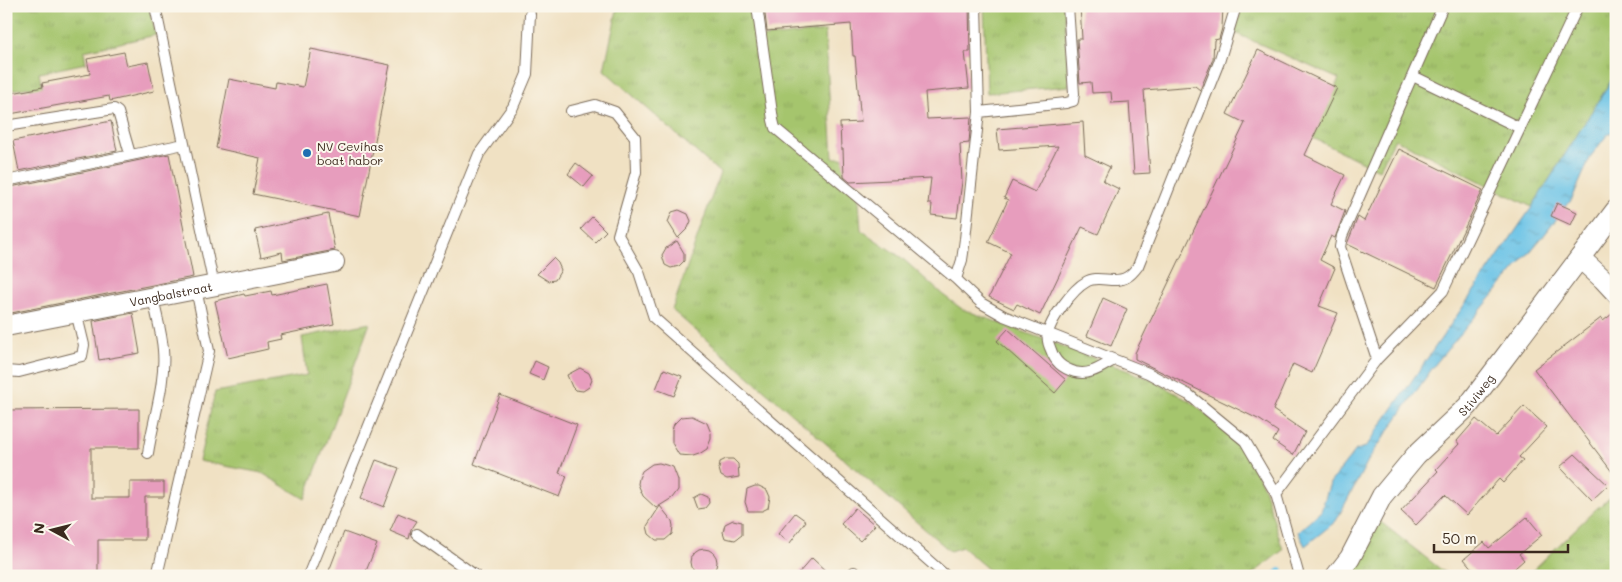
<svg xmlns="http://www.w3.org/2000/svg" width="1622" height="582" viewBox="0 0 1622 582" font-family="Mali,sans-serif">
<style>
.grass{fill:url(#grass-tufts);stroke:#707846}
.water{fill:url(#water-ripples);stroke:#527682}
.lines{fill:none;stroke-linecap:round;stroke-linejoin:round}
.stream{stroke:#69c2e6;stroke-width:5.5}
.building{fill:#e79dbd}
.lane-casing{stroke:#7a6a58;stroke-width:12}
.street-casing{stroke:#7a6a58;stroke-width:22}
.lane{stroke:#fff;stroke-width:10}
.street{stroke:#fff;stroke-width:20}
.poi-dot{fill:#1f6fb2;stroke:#fbf7ec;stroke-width:2}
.labels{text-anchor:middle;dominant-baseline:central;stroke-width:4;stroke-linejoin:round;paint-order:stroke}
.poi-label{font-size:12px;fill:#3b2a1e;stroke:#fbf7ec;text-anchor:start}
.street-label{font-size:12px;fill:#3b2a1e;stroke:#fbf7ec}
</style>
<defs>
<pattern id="grass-tufts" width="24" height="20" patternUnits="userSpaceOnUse" patternTransform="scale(1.25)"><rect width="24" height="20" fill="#a5c56d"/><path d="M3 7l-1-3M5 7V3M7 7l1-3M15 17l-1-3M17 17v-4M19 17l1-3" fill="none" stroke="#8fa95e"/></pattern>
<pattern id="water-ripples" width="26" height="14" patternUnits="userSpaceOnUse" patternTransform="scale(1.25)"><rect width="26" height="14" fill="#69c2e6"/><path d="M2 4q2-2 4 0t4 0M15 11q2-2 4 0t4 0" fill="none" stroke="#589eba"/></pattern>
</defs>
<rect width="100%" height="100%" fill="#fbf7ec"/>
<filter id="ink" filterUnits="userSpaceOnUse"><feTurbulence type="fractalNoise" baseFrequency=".02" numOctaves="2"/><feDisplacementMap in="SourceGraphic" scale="10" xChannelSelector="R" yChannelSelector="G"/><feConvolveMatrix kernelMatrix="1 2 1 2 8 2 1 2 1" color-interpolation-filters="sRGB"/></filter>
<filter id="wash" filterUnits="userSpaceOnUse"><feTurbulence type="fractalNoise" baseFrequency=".0096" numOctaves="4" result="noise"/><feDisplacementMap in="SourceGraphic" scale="20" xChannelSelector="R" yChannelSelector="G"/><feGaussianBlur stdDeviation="1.12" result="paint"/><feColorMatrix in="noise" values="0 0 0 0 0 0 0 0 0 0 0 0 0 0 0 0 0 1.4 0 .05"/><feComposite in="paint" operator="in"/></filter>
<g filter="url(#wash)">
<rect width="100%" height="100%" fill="#f0e1c3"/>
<!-- grass -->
<path class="grass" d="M6 6H149L156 35 84 51 86 63 39 73 45 105 35 107 31 87 6 91Z
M618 6H755L757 38 825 31 833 158H856L861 230 902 258 943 295 962 309 1150 379 1191 402 1224 429 1250 458 1264 488 1283 550 1250 576H996L962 547 950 551 672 310 720 173 604 70Z
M984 6H1064L1069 86 987 93Z
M1242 6H1616V73L1532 207 1395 139 1379 170 1313 138 1339 79 1235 33Z
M370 323 305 499 262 473 199 461 215 392 307 375 302 337Z
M1616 493V576H1527L1596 509Z
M1378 520 1449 576H1347Z"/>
<!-- water -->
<path class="water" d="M1616 73V131L1607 135 1591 156 1572 199 1545 234 1436 363 1370 457 1336 521 1305 546 1298 532 1321 511 1330 483 1356 450 1366 447 1532 207Z"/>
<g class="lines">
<!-- stream -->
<path class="stream" d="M1274 576 1281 570"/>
</g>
<g id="blocks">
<!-- building -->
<path class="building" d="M764 6H969L970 52H965L969 88 925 92 927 119 971 117 969 143 960 144 962 182 957 218 931 215 932 204H928L931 178 850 182 844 177 843 149H841L840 123 861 122 855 56H853L851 24 767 31Z
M1080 6H1223L1222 28 1219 39 1214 40 1213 59 1200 90 1195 86 1144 90 1150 173 1134 174 1129 102 1112 103 1111 92 1092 93 1091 82 1080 83 1077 39H1082Z
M311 49 390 65 360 216 253 194 260 158 216 148 229 79 275 88 276 82 303 87Z
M1258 50 1337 88 1305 155 1345 175 1331 204 1345 211 1335 238 1331 236 1320 260 1335 268 1319 306 1338 313 1312 373 1293 364 1273 410 1305 432 1293 455 1273 441 1278 432 1260 420 1135 359V353L1245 123 1227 114Z
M124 52 127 66 148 62 154 91 110 101 109 96 10 114 7 94 43 87 42 83 90 74 87 59Z
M111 121 117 151 19 171 13 141Z
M1083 122 1085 155 1110 167 1103 181 1119 189 1098 234 1082 227 1040 315 1017 304 1014 309 989 297 1011 253 988 242 1008 200 1004 198 1012 181 1035 192 1058 146 999 150 997 129Z
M1399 149 1483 190 1436 287 1347 244 1358 217 1364 221Z
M169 154 193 277 6 314V188Z
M576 163 593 176 584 187 568 174Z
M1557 203 1577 212 1571 225 1551 216Z
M679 210 688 214 691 221 688 228 678 238 668 222 672 212Z
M328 214 335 250 283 260 282 252 261 257 255 230Z
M592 217 606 231 595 242 581 229Z
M677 241 684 253V261L679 266 671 268 665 265 662 255 666 248Z
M553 258 558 263 561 270 555 280 548 281 537 274Z
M327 284 334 324 280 335 281 339 267 342 268 349 228 358 215 301 244 294 245 296 271 291 272 295Z
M1103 298 1127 309 1111 346 1087 336Z
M1616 311V477L1534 369 1601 318 1603 321Z
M133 313 140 353 99 360 93 321Z
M1008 329 1066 380 1055 393 997 341Z
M535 361 548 367 543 380 529 374Z
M580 368 589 373 592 380 589 387 583 391 575 390 572 387 567 375Z
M664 369 682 376 674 396 656 389Z
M500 395 577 425 559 473 567 476 559 497 474 464Z
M1524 406 1547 427 1519 457 1523 460 1503 483 1499 479 1467 515 1445 495 1416 525 1401 511 1438 471 1436 469 1459 444 1457 441 1476 419 1496 436Z
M139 409V448H91V498H130V482H164V497H145V540H98V576H6V410Z
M692 416 707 423 711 433V439L707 449 699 454 693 456 679 455 672 443V430L674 424 681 417Z
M1575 454 1608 485 1592 500 1560 467Z
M726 459H733L738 464 739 477 727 479 721 476 719 469 720 462Z
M376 460 399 468 384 507 361 498Z
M659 463 673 467 678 480V490L672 498 656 508 643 496 638 484 639 478 642 471 652 464Z
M755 486H759L767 490 770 497 768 508 762 511H748L745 502 747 489Z
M701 494 708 497 709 503 705 508 698 509 694 498Z
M660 506 672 521 673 526 672 534 665 540H656L649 534 647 526Z
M855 508 875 525 860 541 841 524Z
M398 513 417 521 411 530 409 539 390 531Z
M795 513 806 521 790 543 778 534Z
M1527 517 1542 535 1519 554 1524 560 1506 576H1478L1464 559 1484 542 1489 548Z
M733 520 742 522V535L735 540 725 538 723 532 725 524Z
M344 532 377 544 364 576H327Z
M691 562a13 13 0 1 1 26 0a13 13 0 1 1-26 0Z
M812 558 831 576H796Z"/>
</g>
</g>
<g filter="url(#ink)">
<use href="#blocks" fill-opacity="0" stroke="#7a6a58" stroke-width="1"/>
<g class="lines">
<defs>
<path id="lane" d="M155 6 214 286
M757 6 773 120 775 128 956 279
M976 6 979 112
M1068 6 1074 94 1073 101 1066 103 979 112 965 239 962 260 956 279 981 303 1004 316 1148 373 1189 395 1245 441 1276 494 1299 576
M1413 76 1520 128
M571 111 595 105 615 112 635 137 636 172 618 235 639 272 654 318 946 576
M6 126 114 109 118 112 130 154
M6 181 184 144
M1377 359 1340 247 1342 236 1443 6
M1114 360C1101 367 1090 376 1075 372 1062 368 1055 362 1051 350 1049 346 1047 339 1048 334 1050 320 1073 289 1086 282 1098 274 1114 285 1127 277 1131 275 1135 270 1138 266L1219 62 1236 6
M6 371 19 372 82 356 84 345 76 312
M148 453C153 420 166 383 163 350 162 333 156 315 153 297
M1276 494 1377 359 1443 291 1578 6
M417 534 476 576
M157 576 209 351 196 289
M308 576 479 154 513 107 527 74 530 14
M850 576 854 572"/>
<g id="street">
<path d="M1580 258 1603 279 1616 293"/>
<path id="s1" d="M6 326 334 262"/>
<path id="s2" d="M1336 576 1350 558 1382 496 1416 455 1468 406 1616 210"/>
</g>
</defs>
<!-- lane casing -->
<use href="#lane" class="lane-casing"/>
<!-- street casing -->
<use href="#street" class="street-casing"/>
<!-- lane -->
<use href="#lane" class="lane"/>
<!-- street -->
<use href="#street" class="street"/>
</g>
</g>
<!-- markers -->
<circle class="poi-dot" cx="307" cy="153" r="5"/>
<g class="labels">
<!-- poi labels -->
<g class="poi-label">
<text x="317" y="146">NV Cevihas<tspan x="317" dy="14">boat habor</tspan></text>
</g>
<!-- street labels -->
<g class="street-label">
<text stroke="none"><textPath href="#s1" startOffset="168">Vangbalstraat</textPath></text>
<text stroke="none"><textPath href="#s2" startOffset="231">Stiviweg</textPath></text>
</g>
</g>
<!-- margin -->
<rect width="1622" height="582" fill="none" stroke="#fbf7ec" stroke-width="25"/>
<!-- north arrow -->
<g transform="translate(52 530) rotate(277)" stroke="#fbf7ec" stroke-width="4" paint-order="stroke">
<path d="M0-4L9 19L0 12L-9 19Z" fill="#3b2a1e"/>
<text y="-8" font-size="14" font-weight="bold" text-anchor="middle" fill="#3b2a1e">N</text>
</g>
<!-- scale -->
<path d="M1434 544v8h134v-8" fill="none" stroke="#3b2a1e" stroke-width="2.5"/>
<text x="1442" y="544" font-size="15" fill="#3b2a1e" stroke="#fbf7ec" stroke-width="4" paint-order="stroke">50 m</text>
</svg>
